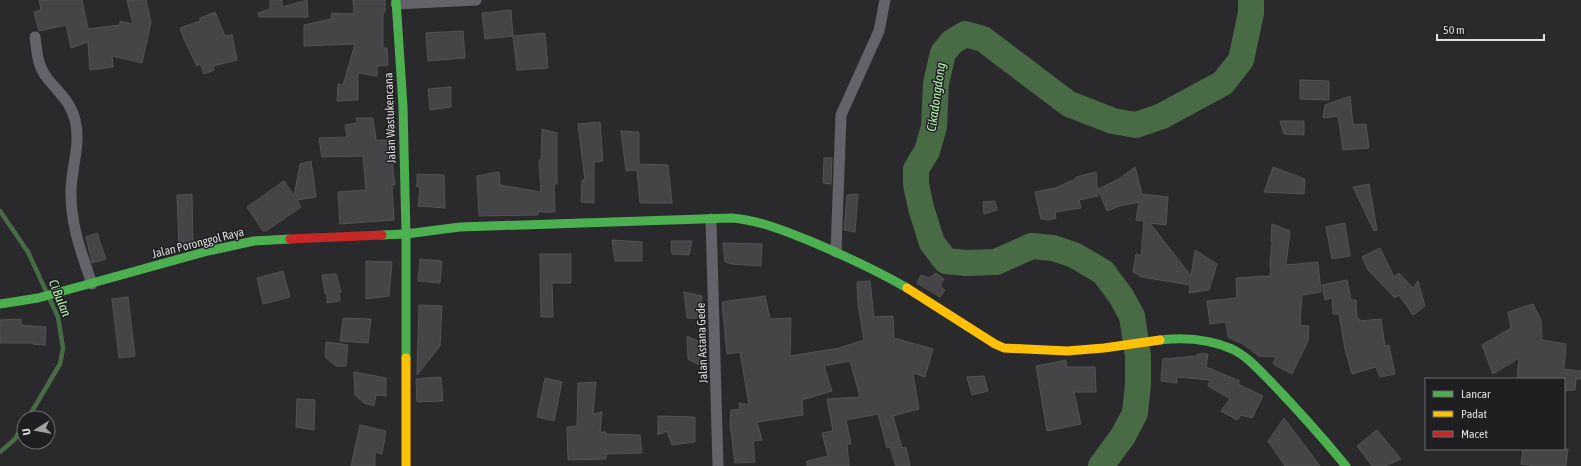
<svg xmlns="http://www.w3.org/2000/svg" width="1581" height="466" viewBox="0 0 1581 466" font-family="'Asap Condensed',sans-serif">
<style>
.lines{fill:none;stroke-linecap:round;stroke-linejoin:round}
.stream{stroke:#486b45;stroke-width:4.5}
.river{stroke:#486b45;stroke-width:26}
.building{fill:#454547;stroke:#535254}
.street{stroke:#65636a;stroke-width:11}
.fast{stroke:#4caf50;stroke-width:9}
.slow{stroke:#ffc107;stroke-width:9}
.jam{stroke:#c62828;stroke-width:9}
.labels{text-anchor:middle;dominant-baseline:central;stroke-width:3;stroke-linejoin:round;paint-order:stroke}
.street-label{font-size:12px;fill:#dfdfe1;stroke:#1f1f22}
.water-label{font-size:13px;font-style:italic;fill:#b4f1af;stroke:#1f1f22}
</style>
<rect width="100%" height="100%" fill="#2a292b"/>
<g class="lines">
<!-- stream -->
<path class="stream" d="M0 211 28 252 58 317 63 348 60 364 28 418
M0 452 15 439 24 424"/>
<!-- river -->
<path class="river" d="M1101 466 1123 436 1135 413 1138 384V356L1132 316 1121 296 1103 272 1074 255 1053 248 1032 246 996 262 966 263 946 261 932 243 921 208 916 184V169L927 151 934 127 936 83 943 53 952 42 965 34 983 39 1069 104 1113 121 1136 125 1162 116 1223 83 1241 60 1251 13V0"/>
</g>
<!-- building -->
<path class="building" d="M39 0H82L88 29 120 25V21L133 24 127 0H146L151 22 142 63 112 56 113 67 90 70 88 42 71 48 66 25 39 31 34 12 41 10Z
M270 0H282V7L307 0 308 17H259L258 13 270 9Z
M353 0H385V12H383V48H387L388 65 377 66V76L358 73V100L337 101 338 84 343 85 355 44 304 46V25L331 19 332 13 354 14Z
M511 10 513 36 485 39 482 13Z
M215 12 225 36 232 35 237 60 213 66 214 70 204 74 200 64 197 66 184 39 180 28 200 21V18Z
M463 31 465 58 428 61 426 33Z
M545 33 548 68 517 70 513 36Z
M1300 80 1329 81V100L1300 99Z
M451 87V107L430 110 428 89Z
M1350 96 1353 125 1366 124 1369 148 1343 150 1338 116 1323 118 1325 105Z
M356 118H373L376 140H393V170L395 185H392L394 220 340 224 338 192 366 190 363 156 322 157 319 138 347 137 345 125 357 123Z
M1280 121H1304V135L1284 134Z
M600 122 603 161 594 162V203L581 202 582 180H585L578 124Z
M542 129 557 133V184H554L555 212H538V215L479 216 477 176 499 172 500 185 541 192 539 160H541Z
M621 131 639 132V164L668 165 672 203H640L637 170 626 171Z
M824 158H832L831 184 823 183Z
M311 161 316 197 297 200 301 207 266 231H263L247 207 284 181 294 196 300 164Z
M1135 167 1142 194 1168 197 1166 225 1150 223 1191 276 1195 250 1217 264 1209 290 1189 293 1190 285 1142 277 1133 272 1136 254 1141 256 1144 221 1136 220 1139 202 1120 206 1107 211 1098 189 1119 179Z
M1273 167 1305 179 1304 194 1264 192Z
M1096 172 1098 196 1079 200 1081 208 1055 212 1056 218 1049 220 1041 219 1035 192 1055 188 1076 179V177Z
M417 174 444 175 445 208 418 206 420 187H417Z
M1369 184 1377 230 1374 231 1353 187Z
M192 194 193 245 179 247 177 195Z
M858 194 855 232 844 230 847 195Z
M995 201 997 210 984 214 983 202Z
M1345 223 1350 256 1332 259 1326 227Z
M1272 224 1290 231 1286 265 1318 262 1321 292 1302 295 1300 325 1309 326 1308 341 1292 374 1273 364 1276 357 1259 356 1243 344 1228 337 1226 322 1210 324 1207 301 1237 298 1236 278 1264 276 1269 277V275H1271L1270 265 1272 242 1271 241Z
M97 233 106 259 92 263 86 237Z
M612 240 642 242V261H615Z
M671 241H692L689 255 672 254Z
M723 243 762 244 761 266 732 264 725 262Z
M1380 248 1394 277 1399 273 1413 288 1418 281 1425 306 1413 315 1399 295 1395 298 1368 270 1362 257Z
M540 254H571V283H552L553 317H541Z
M420 259 442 261 440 283 418 281Z
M366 261 392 262 389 296 366 299Z
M283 271 290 297 263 304 257 278Z
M936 273 944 279 940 286 945 290 940 297 917 283 921 275 929 278Z
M336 274 341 292 339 293 340 301 327 303V293L325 294 322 275Z
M1347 280 1351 300H1356L1357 319 1359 318V321L1381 319 1385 346 1389 345 1395 374 1380 377 1376 367 1352 374 1345 349 1339 314H1333L1332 298 1325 300 1322 285Z
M870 281 874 317 893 316 894 338 933 349 925 377 913 373 919 409 893 416 902 448 906 447 910 466H896L890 447 887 448 878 414 846 420 851 444H847L849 466H807V461L828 456 822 433 833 431 827 399 860 397 850 361 824 366 832 391 802 400 803 415 757 422 762 440 753 441 755 462 735 463 730 424 731 410 740 409 739 403 749 405 740 352 727 354 722 302 765 296 770 319 791 318 790 356 839 348 864 340 858 304 857 282Z
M684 292 702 296 701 318H687Z
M128 297 135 356 119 358 112 299Z
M1533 304 1541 320 1542 340 1566 344 1564 369 1581 371V379H1576L1575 390 1564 391V379H1517L1519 358 1493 374 1482 345 1511 328 1508 312Z
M419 305 442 306 440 346 417 375Z
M343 318 371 319 368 343 340 341Z
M21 319V325L46 327 45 345 33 344 34 343H0V320Z
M687 336 700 342 699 365 688 359Z
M326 342 348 345 346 366H336L325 357Z
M1197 354H1208L1206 367 1240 381 1238 384 1263 396 1252 418 1241 415 1237 420 1221 411 1230 399 1208 386 1210 380 1177 377V383L1161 381 1163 359 1197 356Z
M1066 360 1067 367H1095L1096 392H1074L1081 424 1047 431 1036 366Z
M354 372 386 378V396L376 395 374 406 364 403 355 395Z
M984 376 988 391 972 395 967 377Z
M441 377 443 401 417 402 416 379Z
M545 378 562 382 554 421 537 417Z
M596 382 593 414 602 412 600 432H606V434L640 435 642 453 606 454V459L568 460 567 427 577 426 578 383Z
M297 399 315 400 314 430 296 427Z
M658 416 695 417V442L672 445 667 431 658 435Z
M1284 418 1320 466H1285L1268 441Z
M360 425 386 431 382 454 375 452V466H351Z
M1377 430 1401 459 1385 466H1372L1357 446Z
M1523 449H1568L1566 466H1535L1521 464Z"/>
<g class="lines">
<!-- street -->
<path class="street" d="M396 4 476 0
M35 37C37 50 37 64 45 75 56 91 70 99 75 120 81 143 72 166 71 189 70 223 81 252 92 284
M711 219 718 466
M836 252 841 115 874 42 879 31 885 0"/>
<!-- fast -->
<path class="fast" d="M396 0 403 106 406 234V358
M382 235 406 234 460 227 731 218C759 220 785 231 810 241 843 255 876 270 907 288
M0 304 38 298 208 251 254 241 290 239
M1160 340C1185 337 1209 339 1232 349 1247 356 1259 370 1271 382 1297 409 1322 437 1346 466"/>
<!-- slow -->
<path class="slow" d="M907 288 995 344 1004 348 1067 351 1104 348 1160 340
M406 358V466"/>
<!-- jam -->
<path class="jam" d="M290 239 382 235"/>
</g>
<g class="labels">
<!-- street labels -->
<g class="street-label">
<text transform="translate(390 118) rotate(-92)">Jalan Wastukencana</text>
<text transform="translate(198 243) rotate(-14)">Jalan Poronggol Raya</text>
<text transform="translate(702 343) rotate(-92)">Jalan Astana Gede</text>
</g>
<!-- water labels -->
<g class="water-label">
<text transform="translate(936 97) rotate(-82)">Cikadongdong</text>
<text transform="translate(60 298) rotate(68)">Ci Bulan</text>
</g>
</g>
<!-- legend -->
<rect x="1425" y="378" width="140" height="72" fill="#1f1f22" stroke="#6c6c6e"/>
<rect x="1433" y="391" width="20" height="6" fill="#4caf50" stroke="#6c6c6e"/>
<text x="1461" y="398" font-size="12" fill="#dfdfe1">Lancar</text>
<rect x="1433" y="411" width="20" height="6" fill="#ffc107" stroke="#6c6c6e"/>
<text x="1461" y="418" font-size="12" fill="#dfdfe1">Padat</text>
<rect x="1433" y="431" width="20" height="6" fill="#c62828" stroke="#6c6c6e"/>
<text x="1461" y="438" font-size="12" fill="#dfdfe1">Macet</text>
<!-- north arrow -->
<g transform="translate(36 430) rotate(259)"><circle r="19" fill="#1f1f22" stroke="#6c6c6e"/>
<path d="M0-3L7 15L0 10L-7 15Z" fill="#a09fa1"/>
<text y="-6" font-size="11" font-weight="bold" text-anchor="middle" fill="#dfdfe1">U</text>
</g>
<!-- scale -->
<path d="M1437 34v6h107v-6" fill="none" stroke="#dfdfe1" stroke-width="2"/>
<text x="1443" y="34" font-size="12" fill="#dfdfe1" stroke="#1f1f22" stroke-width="3" paint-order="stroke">50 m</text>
</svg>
